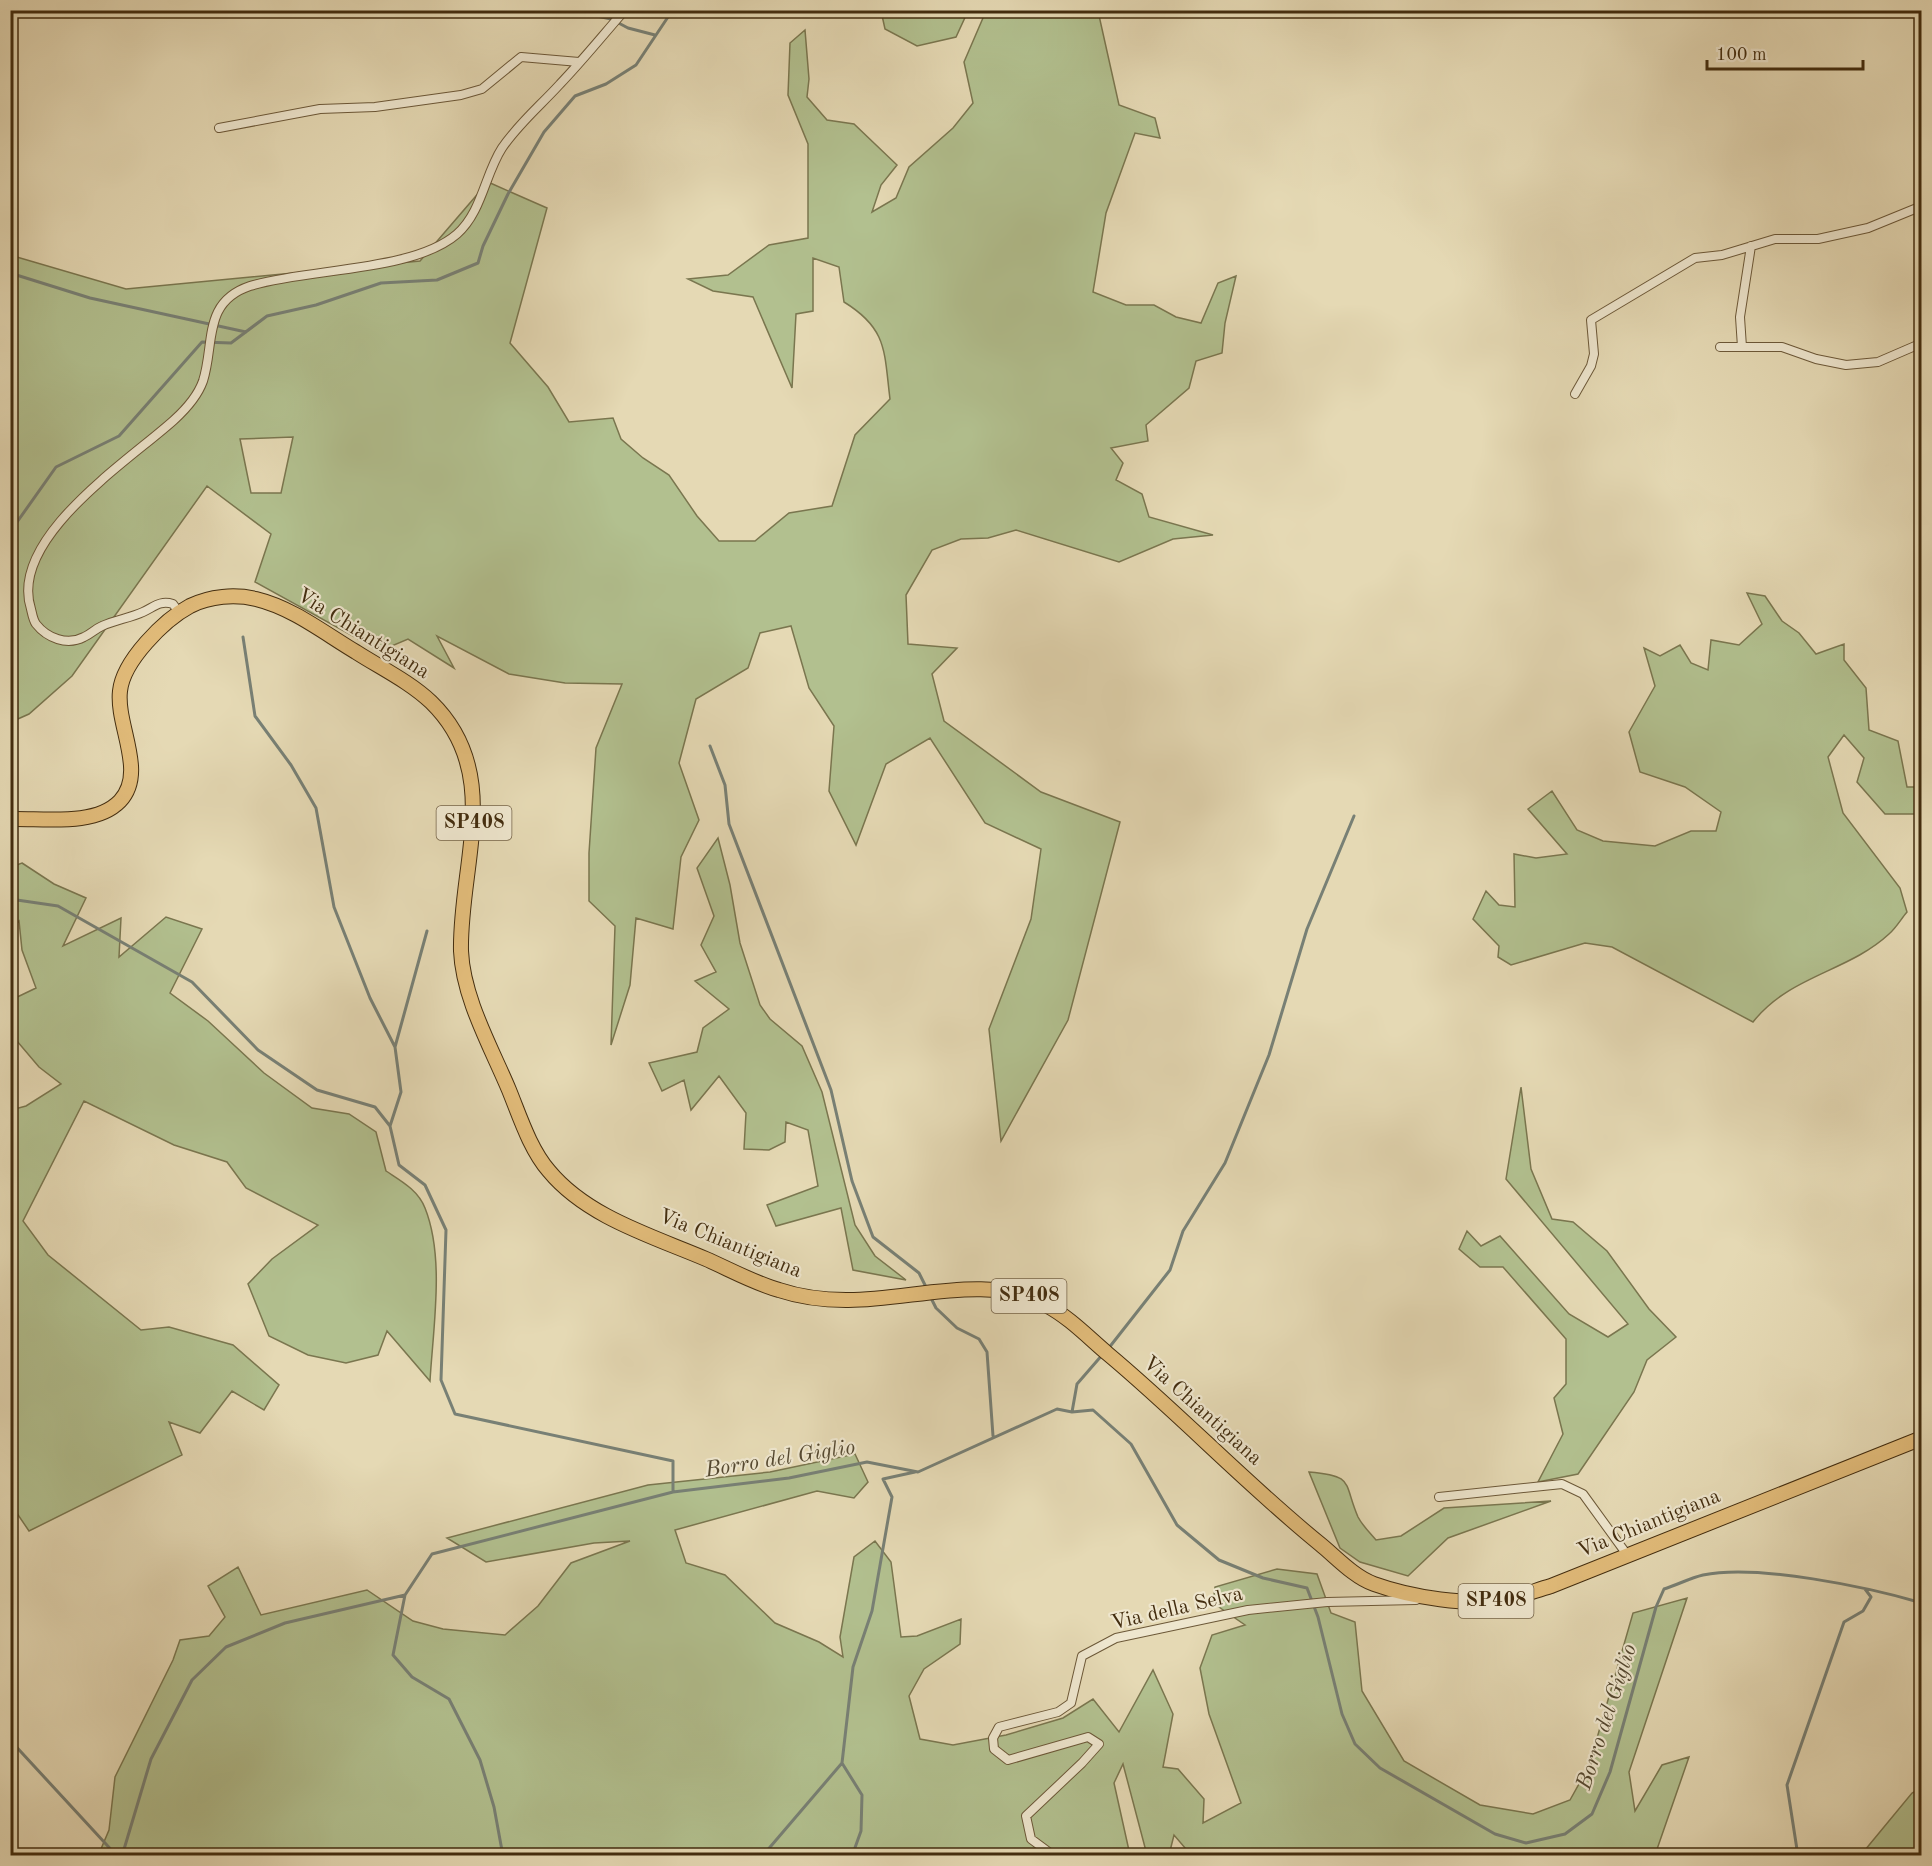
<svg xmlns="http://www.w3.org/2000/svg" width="1932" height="1866" viewBox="0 0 1932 1866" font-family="'Old Standard TT',serif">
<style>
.green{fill:#b2c08f;stroke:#7a764f;stroke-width:1.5;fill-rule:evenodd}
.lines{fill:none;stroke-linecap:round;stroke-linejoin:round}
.stream{stroke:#788075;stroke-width:3}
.minor-casing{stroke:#6c5838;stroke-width:10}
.primary-casing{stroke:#432d0f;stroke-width:16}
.minor{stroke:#eee6ce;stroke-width:8}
.primary{stroke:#e2bc7a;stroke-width:14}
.labels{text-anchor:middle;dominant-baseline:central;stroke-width:4.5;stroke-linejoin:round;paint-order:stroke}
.shield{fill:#eee6ce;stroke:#766448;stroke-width:1.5}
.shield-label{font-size:20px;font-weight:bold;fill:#432d0f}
.street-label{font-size:21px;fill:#432d0f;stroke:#eee6ce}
.water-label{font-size:22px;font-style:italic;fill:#554931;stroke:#eee6ce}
</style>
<rect width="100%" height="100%" fill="#e5d9b4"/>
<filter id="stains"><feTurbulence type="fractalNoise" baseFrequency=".00333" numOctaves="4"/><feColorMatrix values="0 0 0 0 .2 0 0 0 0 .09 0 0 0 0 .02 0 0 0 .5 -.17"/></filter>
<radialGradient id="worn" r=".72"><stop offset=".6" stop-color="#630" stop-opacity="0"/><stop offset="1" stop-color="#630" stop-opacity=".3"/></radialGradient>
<!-- green -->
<path class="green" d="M881 11V10L968 11 956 37 917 46 885 29Z
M986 11H1098L1119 105 1155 118 1160 138 1135 133 1106 213 1093 292 1126 305H1154L1176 317 1201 323 1218 283 1236 276 1225 323 1222 353 1196 361 1189 388 1146 425 1148 441 1111 448 1123 463 1116 480 1142 494 1149 517 1213 535 1173 539 1119 562 1016 530 988 538 961 539 932 550 906 595 908 644 957 648 932 674 944 721 1041 792 1120 822 1068 1020 1001 1141 989 1029 1031 919 1041 849 985 823 930 738 886 764 856 845 829 791 834 726 809 688 791 626 760 633 748 668 696 699 679 763 699 820 681 857 673 929 636 918 630 985 611 1045 615 926 589 901V853L596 748 622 684 565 683 509 674 437 636 454 668 408 639 380 651 255 582 271 534 207 486 72 676 29 714 11 722 10 255 126 289 420 261 488 182 547 208 510 343 548 387 569 422 613 418 621 439 643 458 669 475 697 516 719 541H755L789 513 832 506 855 435 890 399C884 352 888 329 844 302L839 267 813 258V311L796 314 792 388 753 297 713 291 688 279 728 275 769 245 808 238V144L788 95 790 43 805 30 809 79 807 97 827 120 854 124 897 165 881 185 872 212 896 198 909 167 953 128 973 103 964 62ZM293 437 281 493H251L240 439Z
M1747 593 1765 596 1782 621 1799 633 1816 654 1844 644V660L1866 688 1869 730 1898 741 1907 787H1921V814H1885L1857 782 1864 758 1844 735 1828 757 1843 813 1900 888 1907 912C1901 919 1896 928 1889 934 1848 972 1790 975 1753 1022L1612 947 1585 943 1511 965 1498 957 1499 946 1473 919 1486 891 1499 905 1515 907 1514 854 1536 858 1567 854 1528 809 1552 791 1577 830 1603 841 1655 846 1691 831H1716L1721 812 1685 787 1640 772 1629 732 1655 686 1644 648 1660 656 1680 645 1691 663 1708 670 1711 640 1739 645 1762 624Z
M718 838 730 885 740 943 760 1005 770 1019 802 1046 822 1092 855 1225 875 1256 906 1280 853 1270 841 1208 776 1226 767 1205 818 1186 808 1130 786 1122 785 1142 769 1150 744 1149 746 1113 719 1076 691 1110 684 1080 662 1091 649 1063 697 1052 703 1028 729 1009 695 981 716 972 701 945 714 916 697 868Z
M22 863 54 884 86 898 63 946 121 918 119 957 166 917 202 929 170 993 208 1021 264 1073 312 1108 349 1114 376 1132 386 1171C401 1181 418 1190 425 1208 445 1258 433 1328 430 1381L387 1331 378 1355 346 1363 308 1355 269 1336 248 1284 272 1259 318 1225 246 1188 227 1162 174 1145 84 1101 23 1221 48 1255 141 1330 169 1327 233 1345 279 1385 264 1410 232 1391 200 1433 169 1422 182 1455 29 1531 10 1503 11 1110 26 1106 61 1084 39 1067 11 1034V1000L36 988 22 950 19 921 11 927V867Z
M1521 1087 1531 1169 1552 1219 1573 1222 1607 1251 1649 1309 1676 1337 1647 1360 1634 1392 1578 1474 1538 1482 1563 1434 1554 1398 1566 1384V1339L1503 1267H1480L1459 1249 1467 1231 1481 1246 1500 1236 1569 1314 1608 1337 1628 1324 1506 1179Z
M855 1454 868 1482 854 1498 817 1491 675 1530 686 1563 725 1575 775 1623 819 1642 843 1657 840 1637 854 1557 875 1541 891 1562 901 1637 917 1636 961 1619 960 1644 924 1669 909 1696 920 1739 953 1745 1006 1735 1063 1718 1093 1699 1119 1732 1153 1670 1173 1714 1163 1767 1178 1769 1204 1799 1203 1823 1241 1803 1209 1714 1200 1668 1212 1635 1245 1625 1213 1603 1215 1587 1277 1569 1317 1574 1331 1613 1355 1622 1362 1691 1404 1761 1480 1805 1533 1814 1570 1800 1589 1766 1633 1613 1687 1598 1629 1772 1635 1811 1662 1765 1689 1757 1655 1855 1192 1856 1174 1835 1169 1855H1147L1123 1764 1114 1783 1130 1855 98 1856 109 1830 115 1777 173 1660 180 1640 209 1636 225 1617 208 1586 238 1567 261 1615 367 1590 413 1621 443 1629 505 1635 538 1606 571 1563 630 1541 594 1543 486 1562 447 1538 648 1485 770 1472Z
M1309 1472C1355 1476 1343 1482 1358 1517 1362 1525 1370 1533 1376 1540L1401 1536 1444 1508 1551 1501 1448 1538 1408 1576 1360 1562 1340 1548Z
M1921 1788V1855H1866L1865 1850 1912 1793Z"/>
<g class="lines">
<!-- stream -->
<path class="stream" d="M569 10 611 19 628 28 655 35
M715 10 740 14 760 10
M10 273 90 298 246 332
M10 532 56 467 119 436 202 342 231 343 267 316 316 305 381 283 437 280 478 263 483 246 508 194 544 132 575 96 606 84 636 65 670 14 678 10
M243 637 255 716 291 765 316 808 334 907 370 998 395 1047 401 1092 390 1126 399 1165 425 1185 446 1230 441 1380 455 1414 673 1461V1491
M710 746 725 785 729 824 831 1090 852 1181 873 1237 919 1273 927 1289
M10 899 58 906 192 982 258 1050 317 1090 375 1107 390 1126
M395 1047 427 931
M931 1298 936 1308 957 1328 979 1339 987 1352 993 1436
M1108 1349 1170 1270 1183 1231 1225 1163 1269 1055 1307 929 1354 816
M1072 1412 1077 1384 1103 1354
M405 1595 393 1655 412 1677 449 1699 480 1760 494 1807 503 1856
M10 1740 117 1856
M842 1763 862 1795 861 1831 852 1856
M765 1853 842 1763 853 1667 872 1611 892 1497 883 1479 915 1472
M122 1856 151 1759 192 1680 226 1647 285 1623 405 1595 432 1554 673 1492 789 1478 867 1462 918 1472 1057 1409 1072 1412 1093 1410 1131 1444 1177 1525 1219 1560 1263 1578 1307 1588 1318 1617 1342 1714 1355 1744 1380 1768 1495 1834 1526 1843 1565 1834 1592 1814 1610 1772 1656 1607 1664 1589C1677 1585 1690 1578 1703 1575 1758 1564 1868 1587 1922 1603
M1798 1856 1787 1785 1844 1622 1863 1611 1871 1597 1865 1589"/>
<defs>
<path id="minor" d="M219 128 320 109 375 107 461 95 482 89 521 57 579 62
M1720 347H1782L1816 359 1846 365 1878 362 1922 343
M1742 347 1740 317 1751 246
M1575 394 1591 366 1594 354 1591 320 1695 258 1722 255 1775 239H1818L1868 228 1922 206
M180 614 173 604C160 600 154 607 143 612 130 618 115 620 102 626 95 629 91 634 84 637 67 646 47 638 36 624 33 620 32 613 31 609 8 538 130 460 174 420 185 410 198 395 203 381 215 344 202 302 250 286 308 268 413 272 457 234 482 212 485 174 502 148 519 123 541 105 560 84 583 60 603 35 625 10
M1439 1497 1562 1484 1583 1494 1628 1556
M1054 1856 1031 1839 1026 1816 1082 1763 1099 1744 1088 1737 1008 1760 994 1749 993 1738 999 1727 1058 1712 1071 1703 1082 1656 1116 1638 1248 1610 1327 1602 1416 1600"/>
<path id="primary" d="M10 819C43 818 95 827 120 801 147 772 116 726 120 691 123 661 164 620 190 606 210 596 235 594 256 599 293 608 324 633 356 652 381 668 410 682 431 702 504 773 459 866 461 951 463 998 491 1047 509 1090 520 1117 530 1149 549 1171 587 1217 652 1236 706 1259 729 1269 754 1283 779 1290 800 1297 823 1300 846 1300 911 1301 986 1272 1046 1305 1069 1317 1089 1338 1108 1354 1181 1415 1246 1484 1320 1544 1336 1557 1354 1577 1374 1584 1410 1597 1470 1607 1508 1599 1522 1596 1537 1590 1551 1586L1922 1438"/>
</defs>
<!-- minor casing -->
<use href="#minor" class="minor-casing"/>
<!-- primary casing -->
<use href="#primary" class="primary-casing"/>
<!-- minor -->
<use href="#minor" class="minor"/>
<!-- primary -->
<use href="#primary" class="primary"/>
</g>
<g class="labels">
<!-- shield labels -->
<g class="shield">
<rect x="436.5" y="806" width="75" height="34" rx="4.5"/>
<rect x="991.5" y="1279" width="75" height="34" rx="4.5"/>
<rect x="1458.5" y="1584" width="75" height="34" rx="4.5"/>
</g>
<g class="shield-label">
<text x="474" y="823">SP408</text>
<text x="1029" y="1296">SP408</text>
<text x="1496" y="1601">SP408</text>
</g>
<!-- street labels -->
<g class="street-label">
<text transform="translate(363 634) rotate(32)">Via Chiantigiana</text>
<text transform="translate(730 1244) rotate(22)">Via Chiantigiana</text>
<text transform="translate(1202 1411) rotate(42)">Via Chiantigiana</text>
<text transform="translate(1649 1524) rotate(-22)">Via Chiantigiana</text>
<text transform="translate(1177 1609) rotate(-13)">Via della Selva</text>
</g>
<!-- water labels -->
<g class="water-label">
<text transform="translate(780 1459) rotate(-9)">Borro del Giglio</text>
<text transform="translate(1607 1717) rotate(-72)">Borro del Giglio</text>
</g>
</g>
<!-- margin -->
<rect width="1932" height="1866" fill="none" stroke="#e5d9b4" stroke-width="36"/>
<rect x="12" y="12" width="1908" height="1842" fill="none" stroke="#432d0f" stroke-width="3"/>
<rect x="18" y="18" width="1896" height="1830" fill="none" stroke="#432d0f" stroke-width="1.5"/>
<!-- scale -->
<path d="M1707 60v9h156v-9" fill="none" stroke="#432d0f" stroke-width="3"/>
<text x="1716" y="60" font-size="18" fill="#432d0f" stroke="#eee6ce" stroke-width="4.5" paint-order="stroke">100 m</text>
<rect width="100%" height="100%" filter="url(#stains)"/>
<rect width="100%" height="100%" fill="url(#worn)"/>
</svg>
